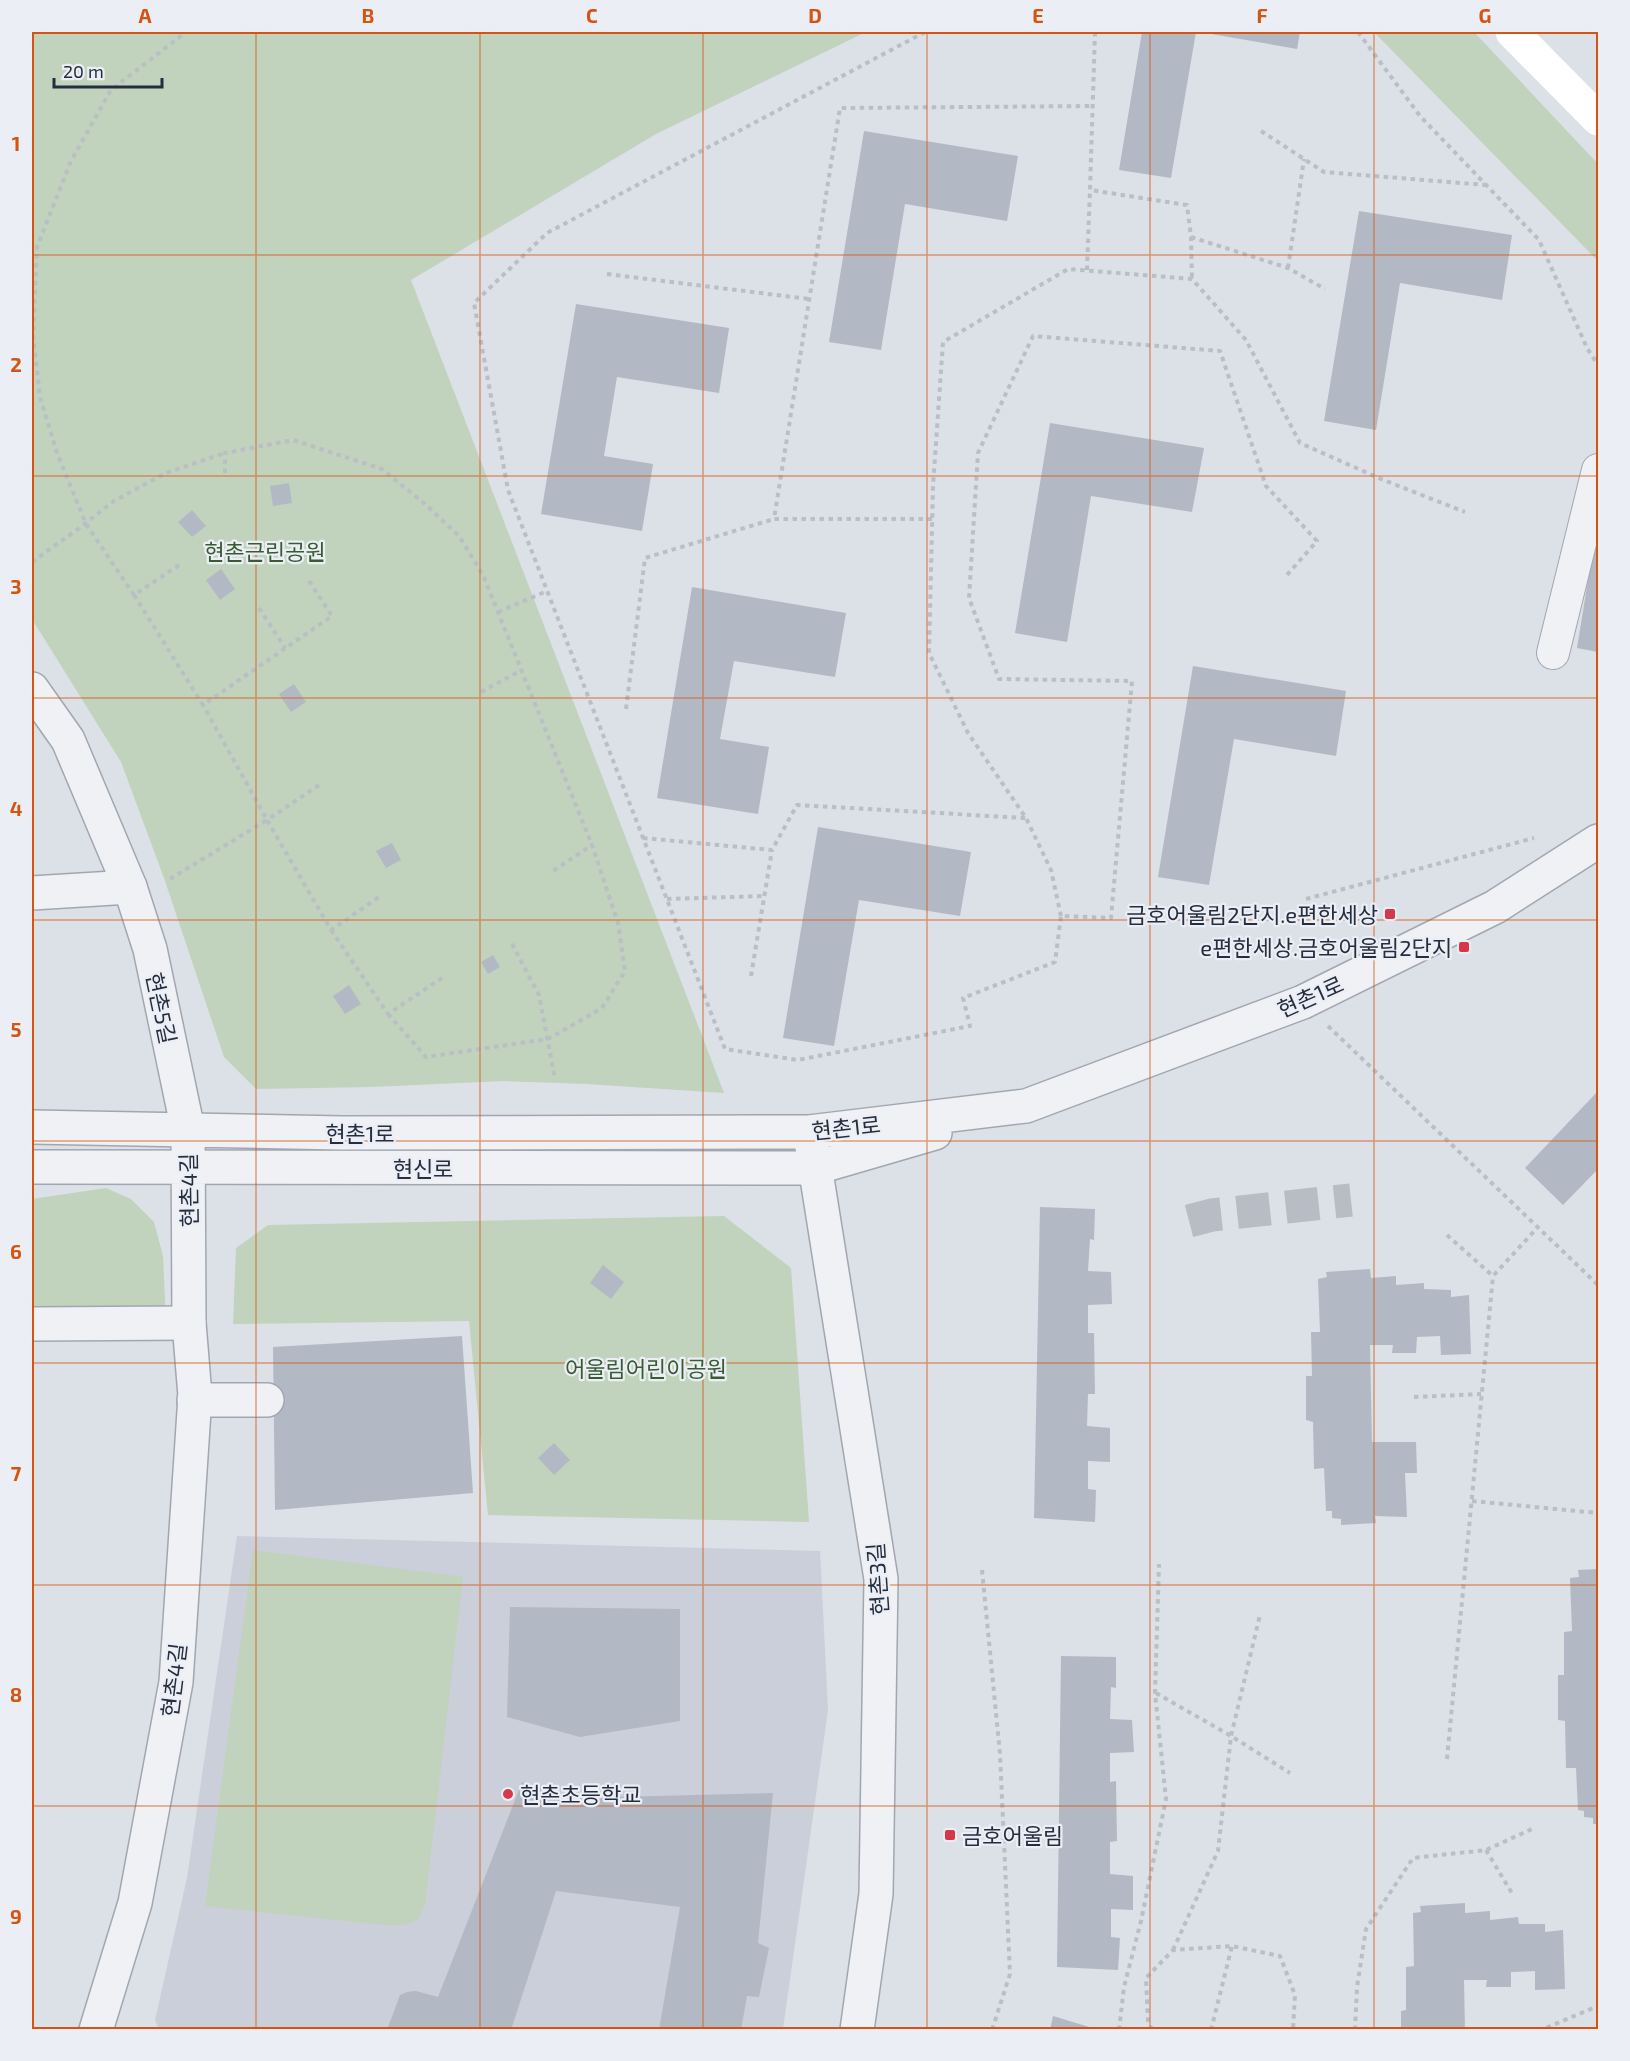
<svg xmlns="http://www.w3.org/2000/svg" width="1630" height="2061" viewBox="0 0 1630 2061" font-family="'Exo 2','Noto Sans KR',sans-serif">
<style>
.built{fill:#cacfd9}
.green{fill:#c1d2bd}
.building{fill:#b3b9c4}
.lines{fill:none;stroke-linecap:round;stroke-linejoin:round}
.minor-tunnel{stroke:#b7bcc5;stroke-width:33;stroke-dasharray:33 16;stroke-linecap:butt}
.pedestrian-casing{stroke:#a1a7b1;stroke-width:34}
.minor-casing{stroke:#a1a7b1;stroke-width:36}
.tertiary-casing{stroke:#a1a7b1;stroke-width:36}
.path{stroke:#babec5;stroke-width:4;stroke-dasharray:4.5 4.5;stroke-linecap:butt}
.pedestrian{stroke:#eff1f5;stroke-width:32}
.minor{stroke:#eff1f5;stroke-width:33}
.tertiary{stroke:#eff1f5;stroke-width:33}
.secondary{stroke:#fff;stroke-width:33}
.grid{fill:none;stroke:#d45511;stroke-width:1.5;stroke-opacity:0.55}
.poi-dot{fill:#d53849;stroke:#ebeff5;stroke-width:2}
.labels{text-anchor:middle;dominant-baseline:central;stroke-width:4.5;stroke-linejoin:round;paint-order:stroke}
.park-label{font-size:22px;fill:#385b32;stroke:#ebeff5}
.poi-label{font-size:22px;fill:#252d3e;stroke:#ebeff5;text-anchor:end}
.street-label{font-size:22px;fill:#252d3e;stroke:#ebeff5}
.neatline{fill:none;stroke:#d45511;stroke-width:2}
.grid-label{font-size:20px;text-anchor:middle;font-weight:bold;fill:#d45511}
</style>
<rect width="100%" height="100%" fill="#dce0e7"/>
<!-- built -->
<path class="built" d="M237 1536 820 1551 828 1710 783 2029 159 2030 155 2020 187 1878Z"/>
<!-- green -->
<path class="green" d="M32 32H866L656 134 411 280 724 1093 587 1084 503 1081 371 1087 256 1089 224 1057 164 878 121 762 32 619Z
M1374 32H1474L1598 164V261Z
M106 1188 131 1199 154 1222 163 1256 166 1323 32 1326V1199Z
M724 1216 791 1268 809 1522 488 1515 469 1321 233 1324 236 1248 268 1225Z
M253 1550 463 1577 425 1904 419 1919 404 1925H385L205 1906Z"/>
<!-- building -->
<path class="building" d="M1142 32H1196L1171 178 1119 170Z
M1200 32H1300L1297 49Z
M864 131 1018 156 1007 221 905 204 881 350 829 342Z
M1359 211 1512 235 1502 300 1400 283 1376 430 1324 421Z
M576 304 729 328 719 393 617 377 604 456 653 464 642 531 541 514Z
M1050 423 1204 448 1192 512 1091 496 1067 642 1015 633Z
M289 483 292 503 273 506 270 486Z
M192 510 206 526 192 537 178 522Z
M1597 525H1598V652L1577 648Z
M221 569 235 589 220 600 206 580Z
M692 587 846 613 835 677 734 661 720 739 769 747 758 814 657 798Z
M1193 666 1346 691 1336 756 1234 739 1209 885 1158 877Z
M294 684 306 702 291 712 279 694Z
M818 827 971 852 960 916 859 900 834 1046 783 1038Z
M392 843 401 860 386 868 376 851Z
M493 955 500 967 488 974 481 962Z
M349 985 361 1004 345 1014 333 996Z
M1598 1091V1169L1563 1205 1525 1168Z
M1040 1207 1095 1209 1094 1240 1090 1239 1088 1271 1111 1272 1112 1304 1088 1305V1333H1094L1095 1394H1088L1087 1426 1110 1428V1462L1088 1461V1489L1096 1490 1095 1522 1034 1518Z
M603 1265 624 1282 611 1299 590 1283Z
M1370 1269 1371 1278 1396 1276V1285L1424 1283V1289L1451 1290V1297L1469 1295 1471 1354 1441 1355 1440 1336 1417 1337 1416 1353H1392L1393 1345H1370L1372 1442H1416L1417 1473H1405L1407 1517 1375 1516 1376 1523 1341 1525V1519L1332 1518V1511H1326L1324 1468 1314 1469 1313 1422 1306 1420V1376H1312L1311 1332H1320L1318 1279 1327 1277 1326 1272Z
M462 1336 473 1493 275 1510 273 1347Z
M554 1443 570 1460 554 1475 538 1458Z
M1598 1569V1824H1593V1818L1584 1817V1811L1578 1810 1576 1768H1566L1565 1721 1558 1720V1675H1564V1632L1572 1631 1570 1578 1579 1577 1578 1570Z
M510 1607 680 1609V1721L580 1737 507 1717Z
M1061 1656 1116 1657V1688L1111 1687 1110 1719 1132 1720 1134 1752 1110 1753V1782L1116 1781 1117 1841 1110 1842V1874L1133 1876V1910L1111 1909V1937L1120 1938 1118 1970 1057 1967Z
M522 1782 577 1798 773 1793 758 1943 769 1948 759 1997 747 1996 741 2030H659L680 1907 556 1891 511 2030H387L400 1995 407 1992 416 1991 438 1997Z
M1465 1903V1913L1490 1911V1920L1518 1917 1519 1924H1545V1932L1563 1930 1565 1989 1535 1990V1971L1511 1972V1987H1486L1487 1980H1464L1465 2030H1401V2011L1406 2010V1967L1414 1966 1413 1913 1421 1912 1420 1906Z
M1053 2016 1096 2029V2030H1050Z"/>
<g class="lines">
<!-- minor-tunnel -->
<path class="minor-tunnel" d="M1189 1221 1212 1215 1351 1200"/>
<defs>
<path id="pedestrian" d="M1553 653 1598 470"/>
<path id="minor" d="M32 893 130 887
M32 1324 189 1323
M194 1400H267"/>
<path id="tertiary" d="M32 689 68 740 130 887 150 949 188 1130 189 1323 195 1396 176 1682 135 1903 96 2030
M32 1127 342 1133 809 1132 1026 1106 1303 1002 1495 907 1598 841
M812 1147 881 1579 876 1894 857 2030
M32 1167 815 1168 935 1133"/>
</defs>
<!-- pedestrian casing -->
<use href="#pedestrian" class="pedestrian-casing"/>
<!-- minor casing -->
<use href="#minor" class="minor-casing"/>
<!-- tertiary casing -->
<use href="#tertiary" class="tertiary-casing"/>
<!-- path -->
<path class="path" d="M925 32 547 233 474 303 508 490 725 1049 798 1060 970 1026 963 998 1055 962 1061 916 1111 918 1132 681 999 679 969 598 978 453 1033 336 1220 351 1266 486 1317 541 1286 576
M1095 32 1090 190 1187 205 1191 237 1192 279
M1358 32 1420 116 1539 240 1587 348 1598 365
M1261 131 1324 172 1486 185
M1191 237 1288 268 1325 289
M1288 268 1304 159
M1087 270 1090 190
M607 274 809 299
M225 473V453L293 440 382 469 425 504 459 536 483 575 592 845
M932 519H774L840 108 1092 106
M32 562 78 529 114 501 166 473 225 453
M179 565 134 595 86 524 57 453 40 397 33 336 37 247 71 161 111 90 186 32
M134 595 203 705 332 616 307 578
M259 608 285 648
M498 612 547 591
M481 692 522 670
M626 709 645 558 774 519
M319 785 267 820 331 930 379 897
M643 838 772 850 797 805 1026 818
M170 879 267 820 203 705
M667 899 764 896
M1306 899 1534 838
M1061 916 1051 870 1026 818 968 733 929 653 933 486 943 342 1068 269 1192 279 1246 340 1300 443 1381 479 1465 512
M331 930 388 1014 442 978
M512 944 539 995 555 1079
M751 976 772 850
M388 1014 426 1057 548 1039 602 1008 625 971 618 923 592 845 553 871
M1328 1026 1598 1285
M1447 1235 1493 1276 1538 1227
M1414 1397 1481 1394
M1472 1501 1598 1513
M982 1570 1000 1754 1010 1974 992 2030
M1156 1693 1231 1736 1290 1773
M1447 1759 1493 1276
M1486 1850 1513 1895
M1173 1950 1218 1851 1231 1736 1260 1615
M1119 2030 1124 1987 1141 1921 1166 1799 1155 1693 1159 1564
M1152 2030 1148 2021 1146 1978 1173 1950 1232 1946 1280 1956 1295 1995 1293 2030
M1211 2030 1232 1946
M1355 2030 1357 1987 1366 1929 1413 1858 1486 1850 1532 1829
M1538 2030 1548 2027 1598 2006"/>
<!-- pedestrian -->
<use href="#pedestrian" class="pedestrian"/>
<!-- minor -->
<use href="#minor" class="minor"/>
<!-- tertiary -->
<use href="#tertiary" class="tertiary"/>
<!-- secondary -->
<path class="secondary" d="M1512 32 1598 119"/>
</g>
<!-- grid -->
<path class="grid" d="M256 32V2030M480 32V2030M703 32V2030M927 32V2030M1150 32V2030M1374 32V2030M32 255H1598M32 476H1598M32 698H1598M32 920H1598M32 1141H1598M32 1363H1598M32 1585H1598M32 1806H1598"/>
<!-- markers -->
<g class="poi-dot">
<rect x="1384" y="908" width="12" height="12" rx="3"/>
<rect x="1458" y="941" width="12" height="12" rx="3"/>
<circle cx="508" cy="1794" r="6"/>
<rect x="944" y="1829" width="12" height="12" rx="3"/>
</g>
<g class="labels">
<!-- park labels -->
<g class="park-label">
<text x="265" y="551">현촌근린공원</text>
<text x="646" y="1368">어울림어린이공원</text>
</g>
<!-- poi labels -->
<g class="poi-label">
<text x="1378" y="914">금호어울림2단지.e편한세상</text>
<text x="1452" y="947">e편한세상.금호어울림2단지</text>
<text x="520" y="1794" text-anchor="start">현촌초등학교</text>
<text x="962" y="1835" text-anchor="start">금호어울림</text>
</g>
<!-- street labels -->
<g class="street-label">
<text transform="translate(1310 996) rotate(-24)">현촌1로</text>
<text transform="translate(162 1008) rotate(78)">현촌5길</text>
<text transform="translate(846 1127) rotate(-6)">현촌1로</text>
<text x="360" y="1133">현촌1로</text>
<text x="423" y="1168">현신로</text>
<text transform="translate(188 1190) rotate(-91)">현촌4길</text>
<text transform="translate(877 1579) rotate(-94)">현촌3길</text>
<text transform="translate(173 1680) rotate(-83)">현촌4길</text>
</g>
</g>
<!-- border -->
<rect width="1630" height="2061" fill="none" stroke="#ebeff5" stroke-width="66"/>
<!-- scale -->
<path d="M54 78v9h108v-9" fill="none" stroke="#252d3e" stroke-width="3"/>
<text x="63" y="78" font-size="18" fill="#252d3e" stroke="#ebeff5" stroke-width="4.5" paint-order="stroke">20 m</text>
<rect x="33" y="33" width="1564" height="1995" class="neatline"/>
<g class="grid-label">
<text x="145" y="23">A</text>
<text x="368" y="23">B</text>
<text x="592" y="23">C</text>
<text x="815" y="23">D</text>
<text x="1038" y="23">E</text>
<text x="1262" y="23">F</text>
<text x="1485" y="23">G</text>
<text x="16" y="151">1</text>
<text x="16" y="372">2</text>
<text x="16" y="594">3</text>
<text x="16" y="816">4</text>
<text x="16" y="1037">5</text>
<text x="16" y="1259">6</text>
<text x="16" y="1481">7</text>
<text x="16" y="1702">8</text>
<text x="16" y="1924">9</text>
</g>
</svg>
